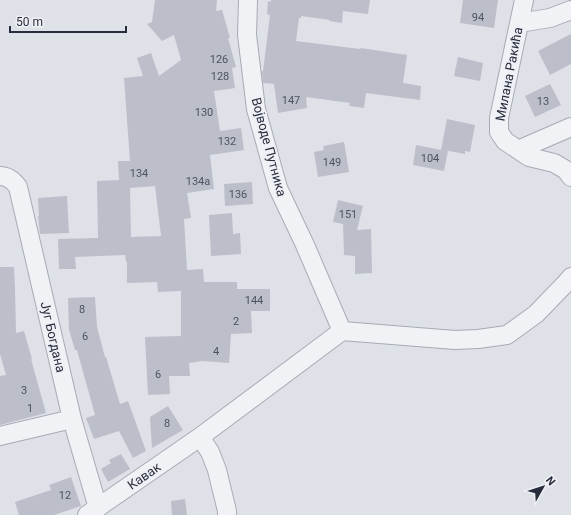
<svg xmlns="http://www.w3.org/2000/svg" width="571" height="515" viewBox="0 0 571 515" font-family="Roboto,sans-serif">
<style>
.building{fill:#bcbfc9;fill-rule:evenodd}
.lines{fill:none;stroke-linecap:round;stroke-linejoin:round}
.minor-casing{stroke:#a7abb4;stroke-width:20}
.minor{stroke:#f1f2f6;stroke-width:18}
.labels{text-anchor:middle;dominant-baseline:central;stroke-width:4;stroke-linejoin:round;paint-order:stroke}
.number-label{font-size:11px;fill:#4d5260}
.street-label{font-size:13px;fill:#282d3d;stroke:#eef0f5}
</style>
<rect width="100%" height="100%" fill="#dee1e7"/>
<!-- building -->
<path class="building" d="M155 0H217L216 11 222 10 230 38H228L236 67 232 68 235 88 214 91 220 131 241 128 244 150 210 155 214 189 187 193 191 218 184 219 187 270 203 269 204 282H237V289H270V311H251L252 333 231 334 229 363 202 361 189 363 190 376H169L170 394 148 395 145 337 181 336V291L158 292 157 282 127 283V262H126L125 255 75 257 76 269H59L58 239 98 238 97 181 119 180 118 161H130L124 78 143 76 137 58 151 53 159 76 181 60 174 35 162 41 147 24 152 22ZM155 186 161 236 131 237 130 188Z
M271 0H370L368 14 343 11 342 23 329 21 330 20 301 16V18H299L296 41 360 49 361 48 407 55 403 83 421 86 420 100 366 93 364 108 349 106 350 103 306 97 307 108 278 113 274 84 263 83 262 71H263L270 15 267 14 268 1 271 2Z
M463 0H498L494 28 460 23Z
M571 34V64L550 75 538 51Z
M458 57 483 63 480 81 454 76Z
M550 84 561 105 535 117 525 96Z
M447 119 475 125 470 152 465 151V154L444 150 448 151 444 171 413 165 416 145 441 150Z
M344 142 349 172 318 177 314 152 324 150 323 146Z
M252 182 253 204 225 206 224 184Z
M67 196 69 233 40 234 38 216H39L38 198Z
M338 200 363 206 357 230 371 229 372 273 355 274V256L344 255 343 224 333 222Z
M232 213 233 234 240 233 241 254 211 256 209 215Z
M0 267H14L15 288 16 333 24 331 32 359H31L46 413 0 425V376L6 375 0 354Z
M95 297 97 327 105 357H106L120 404 128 401 146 451 133 458 119 431 94 439 86 418 95 415 77 350H75L69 330 68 298Z
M168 406 183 430 152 448 150 417Z
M121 454 130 469 108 482 101 469 111 463 109 460Z
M71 477 81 506 54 515H19L15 502 51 490 49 485Z
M185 499 187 515H172L171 501Z"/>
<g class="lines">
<defs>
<path id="minor" d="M248 0 247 35 256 109 278 188 305 245 342 331
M524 0 499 118V132L505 141 529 157 554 163 566 170 571 177
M519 23 550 18 571 10
M518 150 571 127
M0 176C8 176 13 180 18 187L72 419 98 508
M0 436 72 419
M200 437 210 452 217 470 227 511V515
M87 515 200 437 342 331 455 340 478 339 507 335 536 314 565 284 571 277"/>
</defs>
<!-- minor casing -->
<use href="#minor" class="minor-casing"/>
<!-- minor -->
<use href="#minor" class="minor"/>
</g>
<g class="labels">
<!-- number labels -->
<g class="number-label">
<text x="478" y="17">94</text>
<text x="219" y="59">126</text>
<text x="220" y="76">128</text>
<text x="291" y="100">147</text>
<text x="543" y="101">13</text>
<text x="204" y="112">130</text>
<text x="227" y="141">132</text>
<text x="430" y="158">104</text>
<text x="332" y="162">149</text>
<text x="139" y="173">134</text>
<text x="198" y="181">134a</text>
<text x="238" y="194">136</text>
<text x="348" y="214">151</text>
<text x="254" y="300">144</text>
<text x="82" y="309">8</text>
<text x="236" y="321">2</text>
<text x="85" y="336">6</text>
<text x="216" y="351">4</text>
<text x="158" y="374">6</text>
<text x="24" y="390">3</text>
<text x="30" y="408">1</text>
<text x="167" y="423">8</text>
<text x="65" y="495">12</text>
</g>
<!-- street labels -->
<g class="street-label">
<text transform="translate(509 74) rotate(-79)">Милана Ракића</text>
<text transform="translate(269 147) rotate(75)">Војводе Путника</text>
<text transform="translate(53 337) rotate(77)">Југ Богдана</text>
<text transform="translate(144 476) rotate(-35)">Кавак</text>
</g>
</g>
<!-- north arrow -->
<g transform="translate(543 487) rotate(51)" stroke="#eef0f5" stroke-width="3" paint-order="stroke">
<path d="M0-3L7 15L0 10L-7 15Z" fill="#282d3d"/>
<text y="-6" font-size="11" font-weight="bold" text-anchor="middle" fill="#282d3d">N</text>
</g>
<!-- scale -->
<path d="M10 26v6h116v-6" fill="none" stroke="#282d3d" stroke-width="2"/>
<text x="16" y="26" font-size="12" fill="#282d3d" stroke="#eef0f5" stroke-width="3" paint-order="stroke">50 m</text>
</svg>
